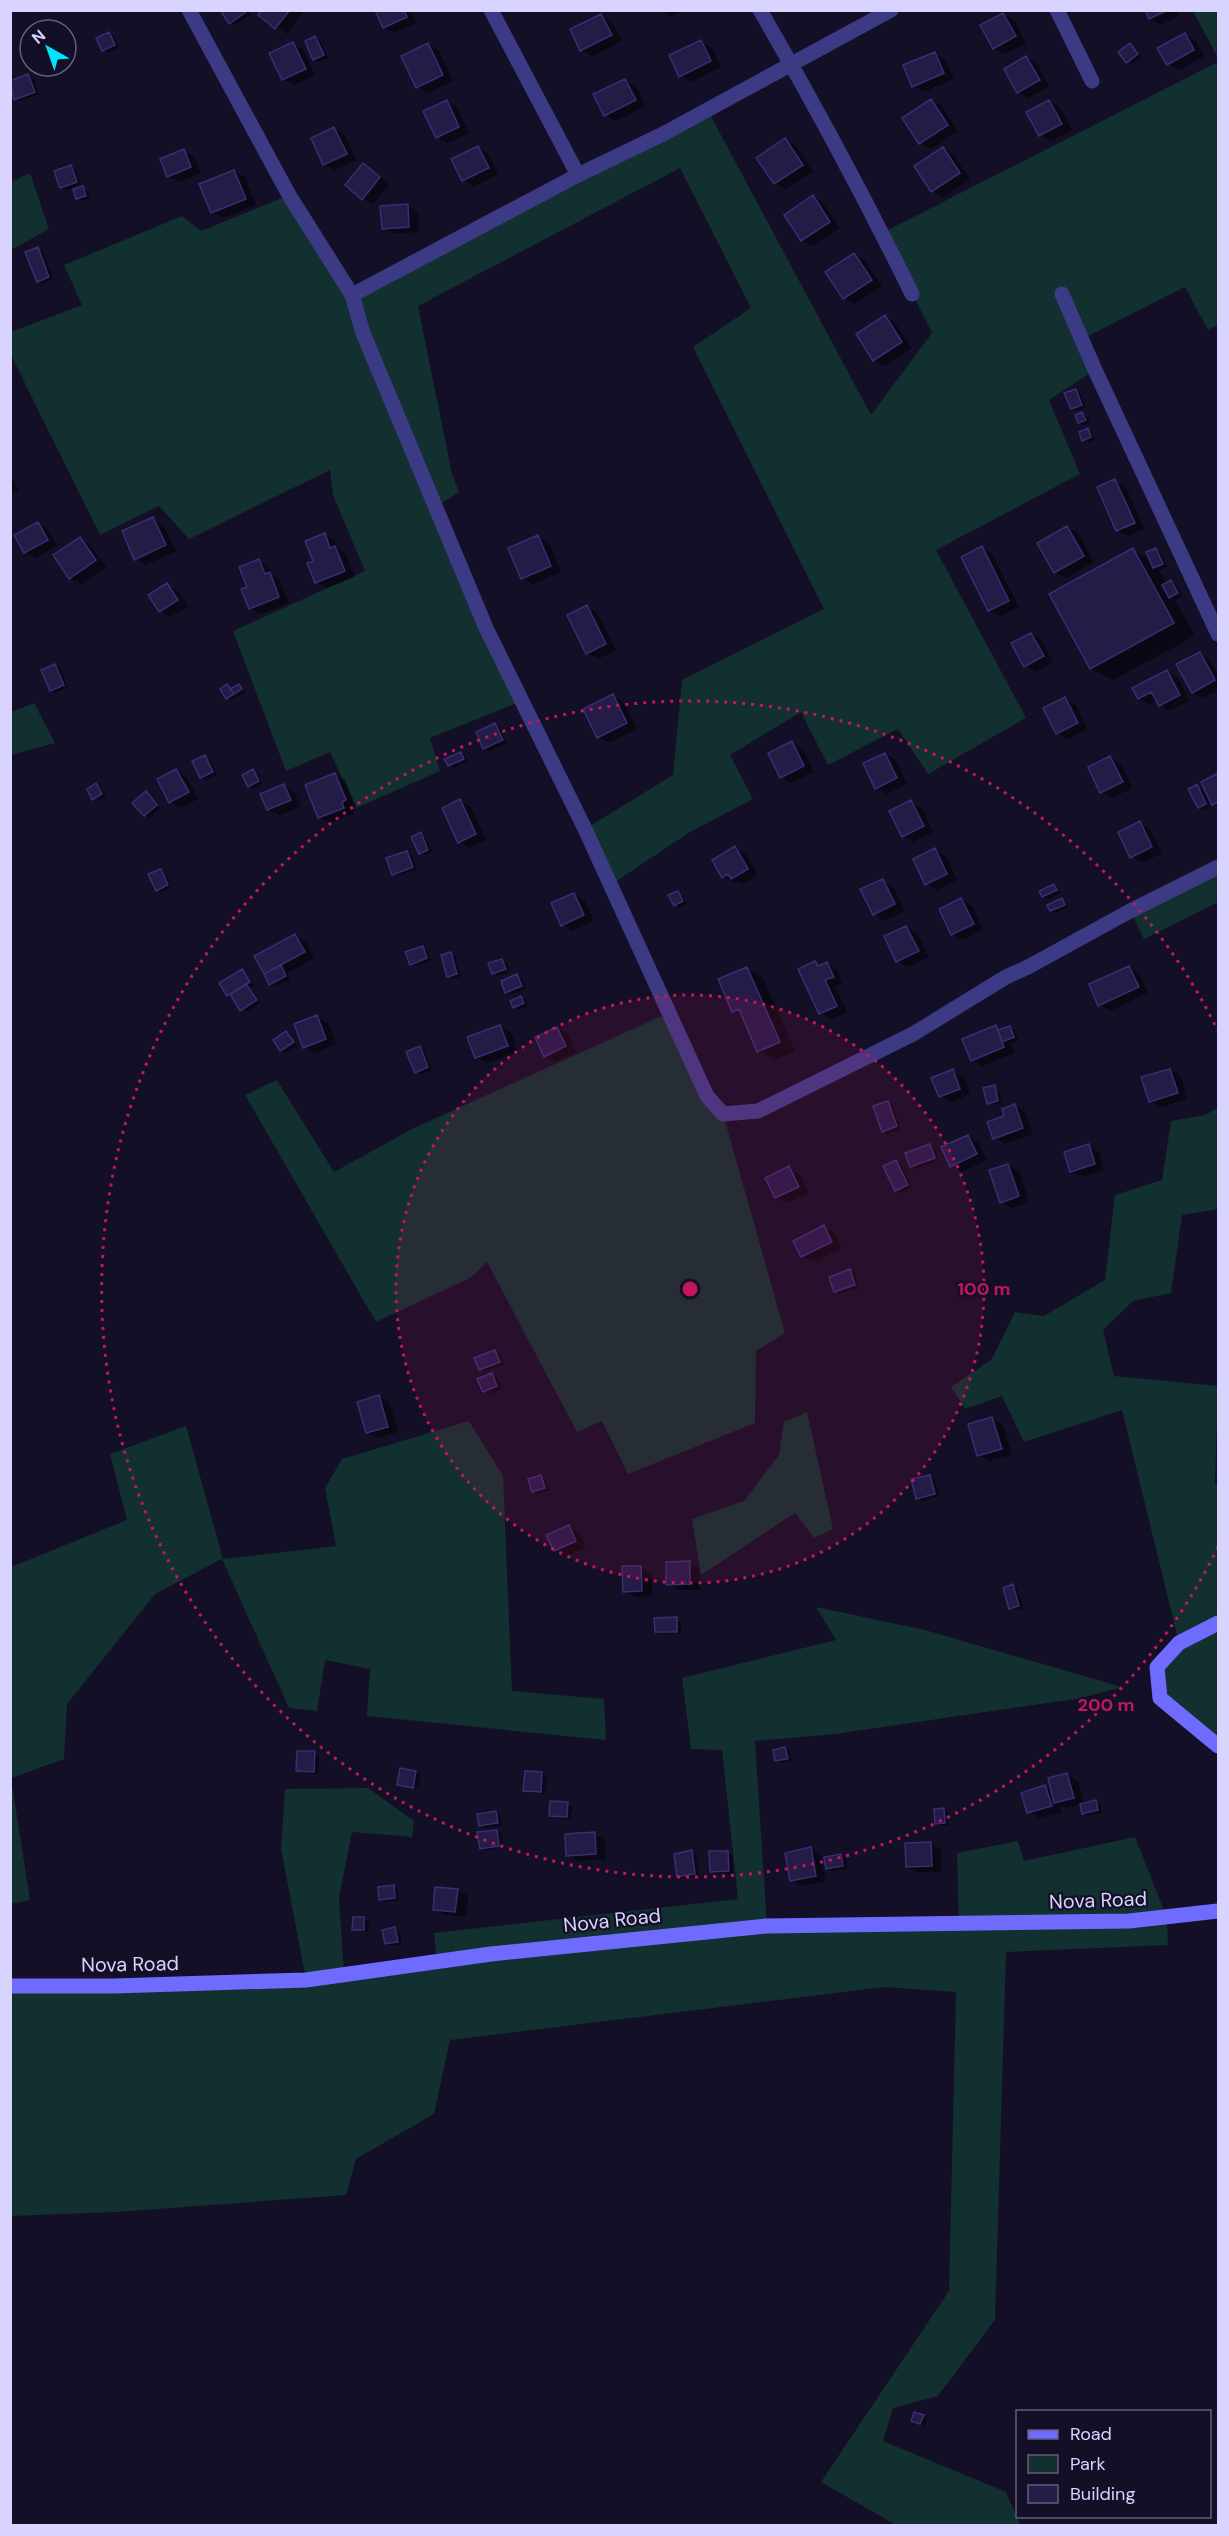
<svg xmlns="http://www.w3.org/2000/svg" width="1229" height="2536" viewBox="0 0 1229 2536" font-family="'DM Sans',sans-serif">
<style>
.green{fill:#12302f}
.shadow{fill:#0007}
.building{fill:#241b47;stroke:#3b2d73;stroke-width:1.5}
.lines{fill:none;stroke-linecap:round;stroke-linejoin:round}
.street{stroke:#3d3a85;stroke-width:15}
.secondary{stroke:#6f6bff;stroke-width:15}
.ring{fill:none;stroke:#c2185b;stroke-width:3;stroke-dasharray:3 6}
.labels{text-anchor:middle;dominant-baseline:central;stroke-width:4.5;stroke-linejoin:round;paint-order:stroke}
.street-label{font-size:20px;fill:#d9d4ff;stroke:#130f26}
.centre{fill:#c2185b;stroke:#130f26;stroke-width:3}
.ring-label{font-size:18px;text-anchor:middle;font-weight:bold;fill:#c2185b;stroke:#130f26;stroke-width:4.5;stroke-linejoin:round;paint-order:stroke}
</style>
<rect width="100%" height="100%" fill="#130f26"/>
<!-- green -->
<path class="green" d="M1193 11H1218V58Z
M1218 62V325L1208 330 1185 287 1082 339 1095 370 1049 400 1080 474 936 550 1026 718 928 774 898 729 828 765 801 712 730 755 753 799 690 832 609 886 585 829 673 775 682 680 824 609 693 347 751 308 680 168 418 306 452 474 459 492 436 507 522 701 430 738 440 771 356 808 330 752 286 771 233 631 365 571 333 495 330 470 189 539 159 506 100 535 11 355V332L82 305 64 265 182 216 201 231 289 195 352 295 707 109 871 415 932 333 882 233Z
M30 173 49 229 11 250V182Z
M34 703 55 743 11 755V712Z
M1218 867V902L1144 939 1130 911Z
M668 1013 723 1114 785 1333 756 1351 755 1423 628 1474 602 1421 577 1432 487 1262 470 1278 376 1322 245 1095 277 1080 334 1172 412 1129Z
M1218 1108V1209L1182 1215 1171 1293 1133 1301 1103 1330 1114 1376 1218 1386 1215 1484 1218 1485V1746L1160 1698 1157 1667 1179 1643 1122 1410 1024 1442 1002 1396 965 1409 951 1387 992 1359 1015 1312 1044 1316 1105 1280 1115 1195 1162 1180 1171 1121 1205 1115Z
M807 1412 833 1529 814 1538 795 1513 701 1575 692 1519 744 1501 779 1455 784 1422Z
M469 1421 503 1476 512 1691 604 1699 606 1740 367 1716 370 1669 325 1660 317 1711 289 1708 222 1559 155 1594 67 1704 64 1759 11 1778 30 1900 11 1904V1567L127 1520 110 1454 186 1426 223 1559 336 1546 325 1488 342 1459Z
M816 1607 925 1630 1122 1687 1082 1698 835 1734 755 1741 767 1926 959 1923 957 1853 1018 1841 1024 1861 1135 1837 1167 1918 1168 1945 1006 1952 995 2320 938 2396 893 2408 883 2441 1006 2492 1021 2526 896 2525 821 2482 949 2291 956 1992 884 1987 450 2040 434 2114 356 2159 346 2195 116 2212 11 2216 10 1986 306 1980 281 1849 285 1789 368 1788 414 1821 412 1837 352 1832 339 1898 344 1974 437 1961 434 1933 738 1899 722 1750 691 1749 682 1678 836 1640Z"/>
<!-- shadow -->
<path class="shadow" d="M228 10H247L250 15 235 25 230 22Z
M264 10H300L303 13 287 34 260 15Z
M376 10H411L416 23 394 33 384 27Z
M660 10H685L671 17Z
M1147 10H1177L1179 16 1161 25 1150 18Z
M1003 14 1014 20 1026 43 1005 54 994 48Z
M601 15 612 22 622 41 592 56 581 50Z
M109 34 114 37 119 48 108 53 103 50Z
M1185 34 1196 41 1204 56 1179 70 1168 64Z
M315 38 320 41 328 58 319 62 315 59Z
M701 41 712 48 721 67 691 82 681 76Z
M293 44 304 50 315 75 294 85 283 79Z
M428 45 439 51 453 81 428 93 417 87Z
M1131 45 1142 57 1132 64 1127 61Z
M935 54 945 60 954 79 924 92 913 86Z
M1026 58 1037 64 1049 86 1028 98 1018 92Z
M28 76 33 79 39 94 20 101 16 99 10 83Z
M625 80 636 87 646 106 616 121 605 115Z
M931 100 942 106 958 131 931 149 920 143 904 118Z
M447 101 457 108 469 133 448 143 437 137Z
M1049 101 1060 107 1072 130 1051 141 1040 135Z
M334 129 345 135 356 160 335 170 324 164Z
M785 140 796 146 813 172 785 189 775 183Z
M478 148 488 154 499 174 474 187 463 180 453 160Z
M943 148 953 154 970 179 943 197 932 191Z
M183 151 194 157 201 173 179 182 168 176Z
M364 165 390 184 373 204 363 198Z
M71 167 75 170 81 184 66 190 61 187Z
M234 171 245 177 256 205 223 218 212 212Z
M82 188 87 190 90 198 82 201 78 198Z
M813 197 823 203 840 228 813 246 802 240 786 215Z
M407 206 418 212 419 232 394 234 383 228Z
M38 249 43 252 53 279 43 284 38 281Z
M854 255 865 261 882 286 855 304 844 298Z
M885 317 895 323 912 348 885 366 874 360Z
M1076 391 1080 393 1086 407 1077 411 1072 408Z
M1082 413 1087 416 1090 422 1084 425 1079 422Z
M1088 430 1092 433 1095 440 1089 442 1084 439Z
M10 473 19 490 10 494Z
M1115 481 1126 487 1144 529 1128 536 1117 530Z
M153 519 163 525 176 551 146 565 136 559Z
M38 523 48 530 57 546 36 558 25 552Z
M1067 527 1078 533 1094 562 1066 578 1055 572Z
M325 535 335 541 339 550 346 554 355 577 327 588 316 582Z
M538 537 549 543 561 572 533 584 522 578Z
M80 539 90 545 106 567 81 584 70 578Z
M982 548 992 554 1019 607 1000 616 989 610Z
M1156 549 1160 552 1167 567 1159 570 1167 584 1171 582 1176 584 1182 596 1175 600 1195 636 1113 680 1091 668 1133 550 1151 561Z
M259 561 269 567 273 575 280 580 289 603 261 614 250 608 249 588Z
M167 585 178 591 188 606 170 617 160 611Z
M587 606 597 613 616 650 598 659 587 653Z
M1031 634 1042 641 1053 662 1036 672 1025 666Z
M1200 654 1210 660 1218 675V690L1203 698 1193 692Z
M55 665 60 668 68 687 56 693 51 690Z
M1167 672 1178 678 1189 701 1170 711 1160 705 1157 700 1149 705 1139 698Z
M227 685 232 688 239 685 245 692 232 700 227 697Z
M613 696 624 702 637 729 609 743 598 737Z
M1065 699 1076 705 1087 729 1067 739 1057 733Z
M495 725 500 728 507 743 489 751 484 748Z
M792 742 803 749 814 772 791 783 781 777Z
M461 753 465 756 468 761 454 768 449 765Z
M885 754 896 760 907 784 887 794 876 788Z
M205 757 210 759 217 775 205 780 201 777Z
M1110 758 1121 764 1132 788 1112 798 1101 792Z
M176 770 187 777 198 799 180 808 170 802Z
M253 771 258 774 263 784 254 789 249 786Z
M335 774 345 780 356 806 352 808 354 814 330 823 319 817Z
M1218 775V807L1214 804 1203 782Z
M96 785 101 788 106 797 98 801 94 798Z
M284 785 294 792 301 806 279 816 268 809Z
M1197 786 1202 789 1210 807 1204 810 1199 807Z
M146 793 161 809 149 818 145 815Z
M460 801 471 807 486 840 470 848 459 842Z
M911 802 922 808 933 832 913 842 903 836Z
M1140 822 1150 829 1162 853 1142 863 1131 856Z
M421 834 426 837 432 852 425 855 420 853Z
M735 848 746 854 758 875 743 884 737 881 734 883 723 877 714 861Z
M935 850 946 856 957 880 937 890 926 884Z
M407 852 412 855 417 869 398 876 393 874Z
M160 870 165 873 172 888 162 892 157 889Z
M882 880 893 887 905 911 884 921 874 914Z
M1054 885 1061 893 1048 899 1043 896Z
M678 892 682 895 687 904 680 908 676 905Z
M574 894 585 901 594 921 572 931 562 924Z
M961 900 972 906 983 930 963 940 952 934Z
M1062 900 1069 907 1056 913 1052 910 1049 905Z
M906 927 917 933 929 957 908 967 898 961Z
M295 935 306 942 315 958 287 973 290 979 275 987 270 984 256 957Z
M423 947 427 950 431 961 416 966 411 964Z
M450 954 455 956 461 976 453 979 449 976Z
M502 960 507 963 510 972 498 976 493 973Z
M815 962 822 966 827 964 837 970 843 983 835 986 847 1012 831 1019 821 1013Z
M1129 967 1139 974 1148 993 1110 1011 1100 1005Z
M747 968 763 978 795 1051 775 1060 759 1051 744 1016 734 1010Z
M242 971 254 985 250 987 260 1003 246 1012 228 995Z
M517 976 522 979 526 989 511 994 506 992Z
M521 998 526 1000 528 1006 519 1010 514 1007Z
M317 1017 328 1023 336 1044 315 1053 304 1047Z
M500 1026 511 1032 518 1052 487 1063 476 1057Z
M996 1027 1002 1030 1010 1027 1014 1030 1018 1040 1010 1043 1014 1053 982 1066 972 1060Z
M557 1028 568 1034 576 1052 556 1062 545 1056Z
M286 1033 298 1045 286 1053 281 1050Z
M419 1048 424 1050 432 1070 421 1075 417 1072Z
M1170 1070 1181 1076 1187 1099 1161 1107 1150 1101Z
M953 1071 964 1077 970 1094 951 1102 940 1096Z
M994 1087 999 1090 1002 1103 993 1105 988 1103Z
M887 1103 892 1106 901 1129 888 1134 884 1131Z
M1015 1106 1025 1112 1033 1134 1005 1144 995 1138Z
M968 1136 978 1142 987 1160 962 1172 951 1166Z
M929 1145 934 1148 939 1160 916 1169 912 1166Z
M1088 1146 1099 1152 1104 1170 1082 1177 1071 1171Z
M896 1162 901 1164 912 1188 901 1193 896 1190Z
M1008 1165 1019 1171 1029 1202 1012 1208 1002 1202Z
M789 1168 800 1174 809 1193 787 1203 776 1197Z
M824 1227 835 1233 842 1248 813 1262 802 1256Z
M850 1271 855 1274 859 1288 840 1294 835 1291Z
M495 1351 500 1354 504 1364 485 1371 480 1369Z
M492 1375 497 1377 501 1389 489 1394 484 1391Z
M379 1397 390 1403 398 1432 378 1438 367 1432Z
M992 1419 1003 1425 1012 1455 989 1461 979 1455Z
M540 1476 545 1479 549 1490 538 1494 534 1491Z
M930 1476 935 1479 939 1496 922 1501 917 1498Z
M568 1526 579 1533 586 1547 565 1556 555 1550Z
M689 1563 700 1569V1590H678L668 1584Z
M641 1567 652 1574V1596L635 1597 624 1591Z
M1012 1586 1017 1589 1023 1608 1015 1610 1010 1608Z
M676 1619 681 1622V1634H661L656 1632Z
M785 1749 790 1751 792 1761 781 1763 777 1760Z
M314 1753 319 1755V1774L302 1773 298 1771Z
M402 1770 421 1775 418 1787 402 1784Z
M526 1772 542 1773 547 1776 545 1794 530 1793 525 1791Z
M1067 1775 1078 1781 1084 1805 1095 1802 1100 1805 1102 1813 1088 1816 1084 1813 1081 1804 1066 1808 1059 1804 1062 1812 1039 1818 1029 1812 1045 1787 1053 1791Z
M567 1803 572 1806 571 1819 556 1818 551 1815Z
M944 1810 948 1813 949 1825 941 1826 936 1823Z
M496 1813 501 1816 502 1825 485 1828 480 1825Z
M497 1832 498 1849 486 1850 481 1848Z
M499 1833 502 1834 503 1848H501Z
M594 1834 605 1840 606 1859 578 1861 568 1855Z
M930 1843 941 1849 942 1871 918 1873 907 1866Z
M811 1849 821 1855 826 1881 802 1886 791 1880Z
M691 1852 696 1855 699 1876 684 1879 679 1876Z
M727 1852 732 1855 733 1873 716 1874 711 1871Z
M841 1855 846 1858 847 1868 832 1871 828 1868Z
M393 1887 398 1890 399 1900 386 1902 381 1899Z
M457 1890 468 1896 466 1917 445 1915 435 1909Z
M364 1919 369 1922 368 1932 353 1929Z
M395 1929 400 1932 402 1944 391 1946 386 1943Z
M923 2416 928 2419 925 2425 918 2423Z"/>
<!-- building -->
<path class="building" d="M226 10H245L246 12 229 24 222 13Z
M262 10H290L275 29 258 15Z
M375 10H404L407 17 383 28Z
M1145 10H1168L1149 19Z
M1003 13 1016 36 993 49 980 25Z
M601 14 612 35 580 51 570 29Z
M109 32 115 45 102 51 96 38Z
M1185 33 1194 50 1167 65 1157 48Z
M315 36 324 55 313 60 305 41Z
M701 40 711 61 679 77 669 55Z
M293 42 306 69 282 80 269 53Z
M428 43 443 75 416 88 401 56Z
M1130 43 1138 54 1126 63 1118 52Z
M935 52 944 73 912 87 903 65Z
M1026 56 1040 80 1017 93 1004 69Z
M28 74 35 92 14 100 10 81Z
M625 79 636 100 604 116 593 94Z
M931 99 948 125 919 144 902 118Z
M447 100 459 127 436 138 423 111Z
M1049 100 1062 124 1039 136 1026 112Z
M334 127 347 154 323 165 311 138Z
M785 138 803 165 774 184 756 158Z
M478 146 489 168 462 181 451 159Z
M943 147 960 173 931 192 914 166Z
M184 149 191 167 167 177 160 159Z
M363 163 380 177 362 200 345 185Z
M71 165 77 182 60 188 54 171Z
M234 170 246 199 211 213 199 184Z
M83 186 86 196 76 199 73 189Z
M813 195 830 222 801 241 784 215Z
M408 204 409 227 382 229 380 206Z
M38 247 49 277 37 282 25 252Z
M854 253 872 280 843 299 825 272Z
M885 315 902 342 873 361 856 334Z
M1076 389 1082 405 1071 409 1064 393Z
M1082 412 1086 420 1078 423 1075 415Z
M1088 428 1091 437 1082 441 1079 432Z
M1115 479 1135 523 1116 531 1097 487Z
M153 517 166 545 134 560 122 531Z
M38 522 48 540 24 553 14 535Z
M1067 526 1084 556 1054 573 1037 543Z
M325 533 330 548 335 546 345 571 315 583 307 563 313 561 305 541Z
M538 535 551 566 521 579 508 548Z
M80 537 96 560 69 579 53 555Z
M982 546 1009 601 988 611 961 557Z
M1133 548 1174 623 1090 669 1049 594Z
M1156 548 1163 564 1153 568 1146 552Z
M259 559 265 574 270 572 279 597 249 609 241 589 247 587 239 567Z
M1171 580 1178 593 1169 598 1162 585Z
M167 583 178 600 159 612 148 595Z
M587 605 606 644 586 654 567 615Z
M1031 633 1044 656 1024 667 1011 643Z
M1200 652 1215 680 1192 693 1176 664Z
M55 664 64 685 50 691 41 670Z
M1167 670 1180 695 1159 706 1151 692 1138 699 1132 688Z
M227 684 234 694 226 699 220 689Z
M239 684 242 689 234 694 230 689Z
M613 694 627 723 597 738 583 709Z
M1065 697 1078 723 1056 734 1043 708Z
M495 723 503 740 483 749 476 732Z
M792 741 804 766 780 778 768 753Z
M461 752 464 759 448 766 444 759Z
M885 753 897 778 875 789 863 763Z
M205 755 213 772 200 778 192 761Z
M1110 756 1123 782 1100 793 1088 767Z
M176 769 189 792 169 803 157 779Z
M253 769 259 781 248 787 242 775Z
M335 773 346 800 342 802 344 808 318 818 305 785Z
M1218 773V802L1212 805 1201 782Z
M96 783 102 794 92 800 87 789Z
M284 784 291 800 267 810 260 794Z
M1197 784 1206 804 1198 808 1188 789Z
M146 791 157 805 144 816 132 803Z
M460 799 476 834 458 843 442 808Z
M911 800 924 826 902 837 889 811Z
M1140 821 1152 847 1130 858 1118 832Z
M421 832 428 850 419 854 411 837Z
M735 846 748 869 731 879 728 874 722 878 712 860Z
M935 848 947 874 925 885 913 859Z
M407 851 413 867 392 875 386 858Z
M161 869 168 885 156 891 148 874Z
M883 879 895 904 873 915 860 889Z
M1054 884 1057 890 1042 897 1039 891Z
M678 891 683 901 674 906 668 895Z
M574 893 584 915 561 926 551 903Z
M961 898 974 924 951 935 939 909Z
M1062 898 1065 905 1050 911 1047 905Z
M906 926 919 951 896 962 884 936Z
M295 934 305 952 264 974 254 956Z
M423 946 427 958 410 965 405 952Z
M451 952 457 974 447 977 441 955Z
M502 959 506 969 492 974 488 963Z
M815 961 818 966 827 962 834 977 825 980 837 1006 819 1014 798 969Z
M281 965 286 976 269 985 264 974Z
M1129 966 1139 987 1098 1006 1089 984Z
M747 967 780 1042 757 1052 739 1009 732 1012 718 979Z
M242 969 250 982 227 996 219 983Z
M517 974 522 986 505 993 501 981Z
M246 984 257 1000 240 1011 230 994Z
M521 996 524 1003 513 1008 510 1001Z
M317 1015 326 1039 303 1048 294 1024Z
M500 1025 508 1046 475 1058 467 1037Z
M996 1025 1004 1047 971 1061 962 1039Z
M1010 1026 1014 1037 1002 1042 998 1030Z
M557 1027 566 1046 544 1057 535 1037Z
M286 1031 294 1042 280 1051 273 1040Z
M420 1046 428 1067 415 1073 406 1052Z
M953 1069 960 1089 939 1097 931 1078Z
M1170 1069 1178 1093 1149 1102 1141 1077Z
M995 1085 998 1101 987 1104 983 1088Z
M888 1101 897 1126 882 1132 873 1106Z
M1015 1104 1023 1128 993 1139 987 1122 1004 1116 1002 1109Z
M968 1135 977 1154 950 1167 941 1147Z
M930 1144 935 1158 910 1167 905 1153Z
M1089 1144 1095 1164 1070 1172 1064 1152Z
M896 1160 908 1185 895 1191 883 1166Z
M1008 1164 1019 1196 1000 1203 989 1170Z
M789 1166 799 1187 775 1198 765 1178Z
M824 1225 832 1242 801 1257 793 1241Z
M850 1269 855 1285 834 1292 829 1277Z
M495 1350 500 1362 479 1370 474 1358Z
M492 1373 497 1386 483 1392 477 1379Z
M379 1395 388 1427 366 1433 357 1402Z
M992 1417 1002 1449 977 1456 968 1424Z
M541 1475 545 1488 532 1492 528 1479Z
M930 1475 935 1494 916 1499 911 1479Z
M569 1525 576 1541 554 1551 546 1535Z
M690 1561V1584L666 1585V1562Z
M622 1566H641L642 1591 623 1592Z
M1013 1584 1019 1606 1009 1609 1003 1588Z
M677 1617V1632H655L654 1618Z
M785 1747 788 1759 775 1761 773 1750Z
M297 1751H315L314 1772 296 1771Z
M400 1768 416 1771 413 1788 397 1785Z
M525 1771 542 1772 541 1792 523 1791Z
M1067 1773 1074 1798 1054 1803 1048 1778Z
M1045 1785 1052 1806 1027 1813 1021 1793Z
M1096 1800 1098 1810 1082 1814 1080 1804Z
M550 1801 568 1802 567 1817 549 1816Z
M944 1808 945 1823 935 1824 934 1809Z
M496 1811 498 1823 479 1826 477 1814Z
M497 1830 499 1846 480 1849 477 1832Z
M595 1832 596 1854 566 1856 565 1834Z
M931 1842 932 1866 906 1867 905 1843Z
M811 1847 816 1876 790 1881 785 1853Z
M692 1850 695 1874 677 1877 674 1854Z
M709 1851H728L729 1871 710 1872Z
M841 1854 843 1866 826 1869 824 1857Z
M394 1885 395 1898 379 1900 378 1887Z
M435 1887 458 1889 455 1912 433 1910Z
M353 1917H364V1930H352Z
M395 1927 398 1942 385 1944 382 1930Z
M914 2412 924 2415 920 2424 911 2421Z"/>
<g class="lines">
<!-- street -->
<path class="street" d="M189 10 289 195 352 295 363 333 486 628 585 829 707 1096 723 1114 758 1111 913 1034 1006 977 1028 967 1130 911 1218 867
M491 10 578 175
M760 10C814 103 865 198 912 294
M1057 10 1092 81
M1062 294 1095 370 1218 634
M352 295 578 175 663 134 891 10"/>
<!-- secondary -->
<path class="secondary" d="M1218 1623 1179 1643 1157 1667 1160 1698 1218 1746
M10 1986H114L306 1980 491 1954 767 1926 1129 1921 1218 1911"/>
</g>
<!-- distance rings -->
<circle cx="690" cy="1289" r="294" fill="#c2185b" fill-opacity=".12"/>
<g class="ring">
<circle cx="690" cy="1289" r="294"/>
<path d="M1218 1547A588 588 0 1 1 1218 1031"/>
</g>
<g class="labels">
<!-- street labels -->
<g class="street-label">
<text transform="translate(1098 1900) rotate(-2)">Nova Road</text>
<text transform="translate(612 1920) rotate(-6)">Nova Road</text>
<text transform="translate(130 1964) rotate(-1)">Nova Road</text>
</g>
</g>
<circle cx="690" cy="1289" r="9" class="centre"/>
<g class="ring-label">
<text x="984" y="1295">100 m</text>
<text x="1106" y="1711">200 m</text>
</g>
<!-- border -->
<rect width="1229" height="2536" fill="none" stroke="#d9d4ff" stroke-width="24"/>
<!-- legend -->
<rect x="1016" y="2410" width="195" height="108" fill="#130f26" stroke="#625e7d" stroke-width="1.5"/>
<rect x="1028" y="2430" width="30" height="9" fill="#6f6bff" stroke="#625e7d" stroke-width="1.5"/>
<text x="1070" y="2440" font-size="18" fill="#d9d4ff">Road</text>
<rect x="1028" y="2455" width="30" height="18" fill="#12302f" stroke="#625e7d" stroke-width="1.5"/>
<text x="1070" y="2470" font-size="18" fill="#d9d4ff">Park</text>
<rect x="1028" y="2485" width="30" height="18" fill="#241b47" stroke="#625e7d" stroke-width="1.5"/>
<text x="1070" y="2500" font-size="18" fill="#d9d4ff">Building</text>
<!-- north arrow -->
<g transform="translate(48 48) rotate(320)"><circle r="28" fill="#130f26" stroke="#625e7d" stroke-width="1.5"/>
<path d="M0-4.5L10 22L0 15L-10 22Z" fill="#00e5ff"/>
<text y="-9" font-size="16" font-weight="bold" text-anchor="middle" fill="#d9d4ff">N</text>
</g>
</svg>
